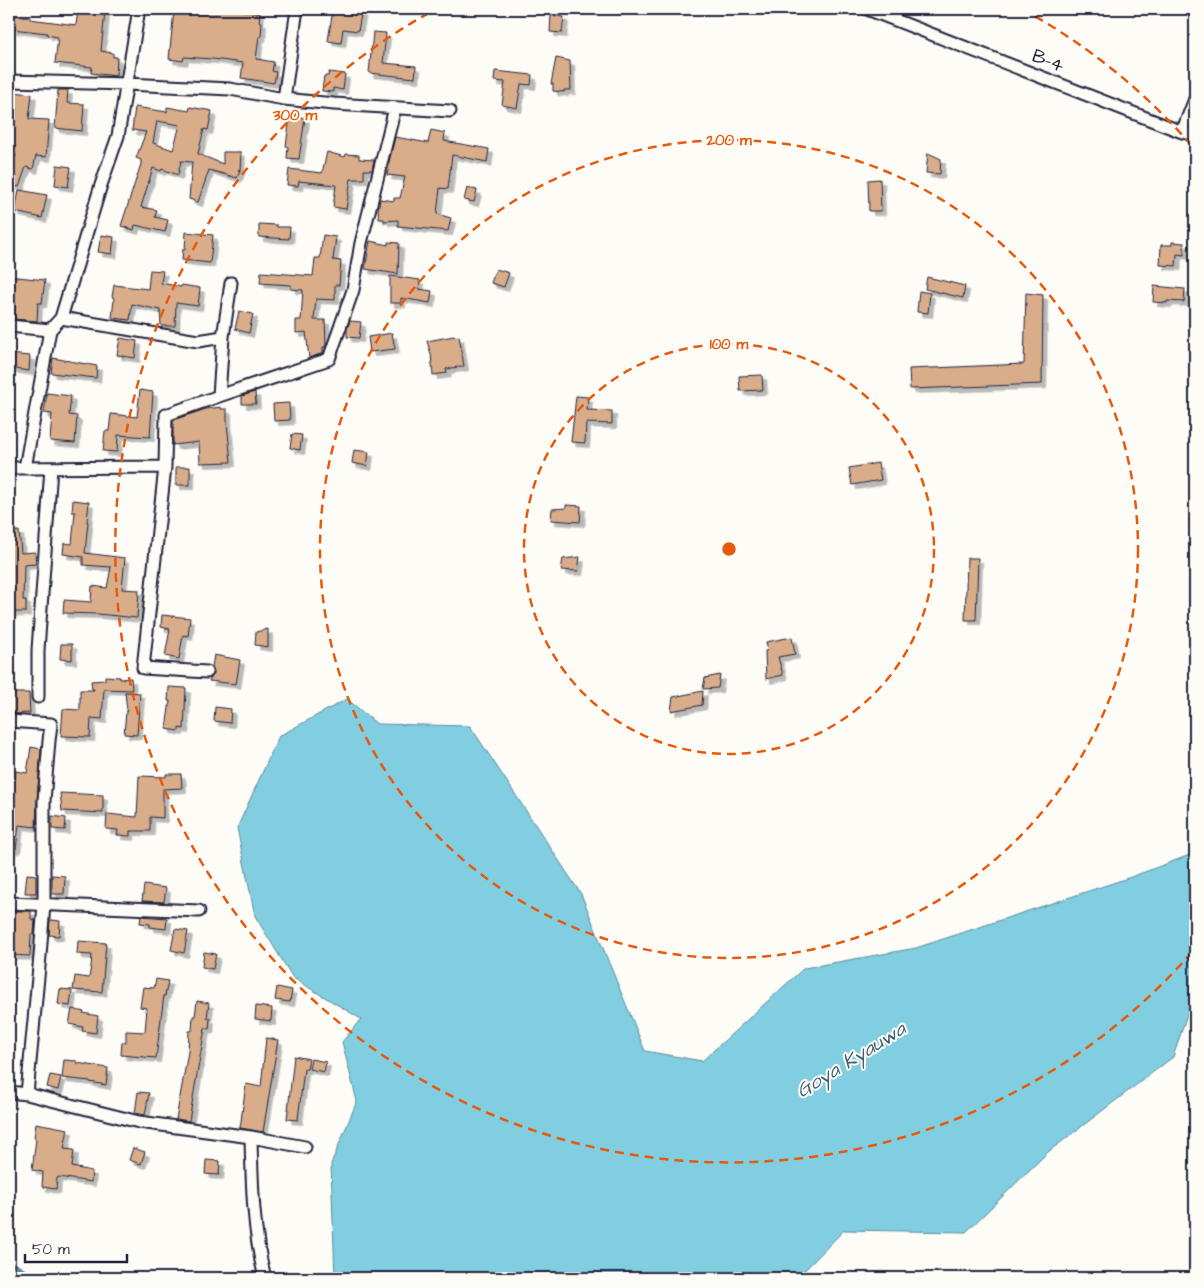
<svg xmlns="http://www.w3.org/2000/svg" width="1204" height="1287" viewBox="0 0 1204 1287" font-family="'Architects Daughter',sans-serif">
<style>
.water{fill:#81cee0;stroke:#5b899e}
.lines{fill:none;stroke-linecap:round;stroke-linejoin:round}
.stream{stroke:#5b899e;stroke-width:4.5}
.building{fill:#d9ad8a;stroke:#22223b;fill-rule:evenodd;filter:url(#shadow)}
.minor-casing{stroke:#22223b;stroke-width:15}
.minor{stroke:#fdfcf7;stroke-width:11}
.ring{fill:none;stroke:#e8590c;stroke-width:2.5;stroke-dasharray:9 6}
.labels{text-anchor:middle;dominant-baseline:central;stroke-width:4;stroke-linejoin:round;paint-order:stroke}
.street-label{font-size:19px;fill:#22223b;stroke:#fdfcf7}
.water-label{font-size:20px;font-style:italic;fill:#435e75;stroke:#fdfcf7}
.centre{fill:#e8590c;stroke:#fdfcf7;stroke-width:2.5}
.ring-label{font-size:15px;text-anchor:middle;font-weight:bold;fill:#e8590c;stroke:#fdfcf7;stroke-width:4;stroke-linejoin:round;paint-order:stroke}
</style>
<defs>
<filter id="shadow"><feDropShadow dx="4.5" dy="4.5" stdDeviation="0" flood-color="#0004"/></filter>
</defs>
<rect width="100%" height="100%" fill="#fdfcf7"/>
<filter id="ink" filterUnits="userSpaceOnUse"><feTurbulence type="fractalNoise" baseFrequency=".02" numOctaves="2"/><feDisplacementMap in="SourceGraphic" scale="10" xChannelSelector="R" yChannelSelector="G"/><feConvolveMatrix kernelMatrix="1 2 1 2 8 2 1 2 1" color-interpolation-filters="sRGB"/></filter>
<g filter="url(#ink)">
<!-- water -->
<path class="water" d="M347 699 377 724 470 726 581 894 645 1051 702 1061 804 968 916 948 1131 877 1195 853V990L1173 1057 1048 1152 966 1232 844 1230 797 1278H335L331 1164 357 1101 342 1042 361 1019 293 978 255 916 237 828 279 736Z"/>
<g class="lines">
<!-- stream -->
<path class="stream" d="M9 1262 32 1276 48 1278"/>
</g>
<!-- building -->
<path class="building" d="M197 9H230L260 13 259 22H262L261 37H259L256 59 274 62 272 71 276 72 274 83 241 78 243 63 213 59 184 57 183 61 169 59 174 10 197 12Z
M333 9H362L358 31 343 29 341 43 328 41Z
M78 10 105 11 101 51 113 53V57H117L116 76 91 73 92 67 55 63 58 37 47 35V33L12 29 14 15 30 17V19L76 25Z
M551 15 564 17 562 33 550 32Z
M373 32 386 33 383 63 416 66 415 78 369 73Z
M556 58 570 61 571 90H564V92L553 91V84H551Z
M495 71 532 75 531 85 521 84 517 108 502 105 505 82 494 81Z
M329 72 345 74 343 90 333 88V92L322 91 324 76H328Z
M58 90H68L67 103 84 104 82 131 55 128Z
M13 92 32 94 29 119 49 120 46 157 36 156 33 169 26 167 19 187 9 184V179L16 155 9 154V111H10Z
M135 107 167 112V107L189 111 190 107 212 111 208 130 204 129 198 154 223 164V152H241L240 170H238H240L237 178 209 170 198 202 189 199 192 162 181 161 178 175 162 169 161 171 153 168 141 207 157 210 155 217 168 220 165 232 135 225 134 230 121 226 141 164V160L136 158 146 132 132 130ZM157 121 180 125 173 150 153 143Z
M290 116 305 118 299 159 287 158 288 147 286 146Z
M431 130 445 133 444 141 489 149 487 162 452 155 448 189 440 188 437 214 451 218 448 231 398 226V220L384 221V219H379L378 210 380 199 394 201V198H400L405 177 387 175 388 170H387L395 137 428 143Z
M327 152 345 157 346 154 359 155V159L374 160 372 170H364V179H351L346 209 333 207 336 185 299 181 298 186 287 185 289 169 322 173Z
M928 153 941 159 940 174 926 173Z
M57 165 71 167 68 187 55 185Z
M880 179 881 211H869L868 180Z
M467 188 477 190 474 202 464 200Z
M19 190 47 195 42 218 15 212Z
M259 224 277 225V227H290L289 239 259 237Z
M186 232 213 235 210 263 182 260 183 249 185 250Z
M101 235 114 237 112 254 98 252Z
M323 235 336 237 333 260 341 261 339 285H335V300L316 299 314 320H325L326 345 325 347H323V353L309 358 306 332 296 333V320H301L303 290 291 289V285L260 283 261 272 313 276 315 258H320Z
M370 241 388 245V242L399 243 398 274 365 269Z
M1172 242 1184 243V255L1177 254 1176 266 1160 265 1161 245H1172Z
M496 269 509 273 504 287 491 283Z
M150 270 163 271 161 283 181 287 182 285 200 288 198 306 176 303 175 326H161L160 310 132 304 130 320 112 318 114 298 112 297 114 285 148 289Z
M9 276 45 280 42 303H38L37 321 14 319 15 306 9 305Z
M390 276 420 280 419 289 432 291 430 303 401 298V303H390Z
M927 277 965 286 963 298 925 289Z
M1154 286 1185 289 1184 302 1167 301V303L1153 302Z
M919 291 930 293 928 313 917 312Z
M1026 293 1043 295 1042 384 910 389 909 369 1024 364Z
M239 311 253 314 249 333 235 329Z
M350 321 361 322 359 338 347 337V329Z
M392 333 395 349 370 352 368 337Z
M454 336 455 337 459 336 464 366 446 369 447 373 433 375 431 354 427 341Z
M120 338 137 341 135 358 117 355Z
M9 354 30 356 29 371 9 368Z
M53 358 97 366 96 378 51 373Z
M762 375 763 390 740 391 739 376Z
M140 390 153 392 150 437 118 435 117 452 103 451 105 431H109L111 414 137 417Z
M255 392 256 404H242V396Z
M47 393 71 396 69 415 77 416 75 443 50 441 52 414 44 413Z
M576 396 588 397 587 410 612 411V424L586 423 585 443 571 442Z
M289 403 290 420 274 421 273 404Z
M221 407V409H227V423L231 462 200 463 199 442 173 445V420L206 409Z
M292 434 302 435 300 450 290 448Z
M354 450 369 452 367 466 352 463Z
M878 463 881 480 852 485 849 468Z
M176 467H190V485H176Z
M73 500 89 502 87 522H88L85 553 125 558 122 589 139 590 137 618 98 614 63 613 64 600 91 602 92 586 107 588 111 567 83 565V557L63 554 64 543 72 544 75 512H72Z
M566 505 581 506 580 522 551 520 552 509 566 508Z
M19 531 21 553 35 552 36 564 24 565 23 600H26V612H9V532Z
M580 557 578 571 561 570 563 559Z
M967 558H978L976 620H965Z
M162 615 190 618 188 636 183 635 179 659 165 656 170 629 161 627Z
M268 629V647L255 645 256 632Z
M792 637 795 654 778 657 783 675 766 679 765 651 768 650 766 642Z
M61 644H72V660L60 659Z
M214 655 240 660 236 684 209 681 214 673 212 667Z
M720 675 718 688 703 689 705 678Z
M105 676 120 677V679L131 678 132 690 104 689 102 719 91 718 90 737 61 736 63 709 80 710V690H94V689H92L91 681 105 680Z
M169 687 186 688 184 729 179 728V731L166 729 170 701H168Z
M703 691 702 705 671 711 673 697Z
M125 692 140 693 137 735 124 734 126 711H127Z
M9 693H29L30 713 9 714Z
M215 707 231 709 230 723 214 721Z
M31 747 41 749 37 800 36 827 19 825 16 849H9V805H11L16 771 27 773Z
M166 774H181L182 788 163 789V818L150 817V831H130V836L117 835 118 830 106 829 107 814 137 817 139 776 166 777Z
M60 793 103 795V813L62 811Z
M52 816 66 818 65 830 52 829Z
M27 874 36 875V893H25Z
M52 875 65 876 64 894H52Z
M144 885 166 888 164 902 142 901Z
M9 911H31V919L35 920 34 935 31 934 30 956 9 955Z
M141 916 167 918 166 929 150 927V924L140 923Z
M50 920 60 921 59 936 49 935Z
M175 929 188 931 184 953 171 950Z
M78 941 106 943 102 992 73 990 75 976 89 978 91 966 92 955 77 954Z
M204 952 216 954 213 969 202 967Z
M156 979 168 981 165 996 164 995 156 1058 121 1055 122 1042H126V1031L145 1032 147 1008 140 1007 143 987 154 988Z
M277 987 292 990 290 1002 275 1000Z
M60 989 72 990 70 1006 58 1004Z
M197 1001 209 1003 207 1018H210L209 1029 205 1028 189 1121 176 1119 188 1052 189 1031H192L193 1016H195Z
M256 1006 272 1008 271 1021 255 1019Z
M72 1009 84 1012 83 1013 98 1016 96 1033 82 1031 83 1027 69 1024Z
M266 1038 278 1040 263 1132 240 1128 246 1084 261 1087Z
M294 1056 309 1059 307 1069H304L298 1120 287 1119Z
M311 1059 326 1062 324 1072 309 1069Z
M64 1060 77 1061V1063L108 1068 106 1085 90 1082V1081L62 1078Z
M50 1075 61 1077 58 1090 47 1087Z
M138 1092 149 1093 145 1115 135 1113Z
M36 1123 68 1129 64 1149 74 1150 72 1167 92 1171 91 1182 59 1177 57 1178 56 1189 42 1187 43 1172 32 1170 36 1139 34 1138Z
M133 1148 145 1152 141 1164 129 1160Z
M206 1160 220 1161 219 1175 205 1174Z"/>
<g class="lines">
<defs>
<path id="minor" d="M867 9 1182 132 1195 99
M9 81 127 84 230 89 284 99 334 104 450 111
M284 99 297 9
M1182 132 1195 135
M61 318 198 341 223 337
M9 326 50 330
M219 396 329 359 353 290 361 243 395 108
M9 468 165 467
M25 468 50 330 61 318 101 185 118 136 139 9
M207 672 143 668 165 467 166 415 219 396 223 337 231 283
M38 697V650L51 468
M9 721 51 724 49 741 44 801V904L40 956 27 1094
M9 903 199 911
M9 1092 27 1094 139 1122 251 1137 305 1147
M251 1137C252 1185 253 1232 265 1278"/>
</defs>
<!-- minor casing -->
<use href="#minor" class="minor-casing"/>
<!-- minor -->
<use href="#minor" class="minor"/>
</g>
</g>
<!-- distance rings -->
<g class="ring">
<circle cx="729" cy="549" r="205"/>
<circle cx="729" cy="549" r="409"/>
<path d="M1192 952A614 614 0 1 1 436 9M1022 9A614 614 0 0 1 1192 146"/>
</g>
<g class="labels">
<!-- street labels -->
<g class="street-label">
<text transform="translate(1048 61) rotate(21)">B-4</text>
</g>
<!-- water labels -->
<g class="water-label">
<text transform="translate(851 1060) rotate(-32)">Goya Kyauwa</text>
</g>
</g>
<circle cx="729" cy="549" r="8" class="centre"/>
<g class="ring-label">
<text x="295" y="120">300 m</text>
<text x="729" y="145">200 m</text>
<text x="729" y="349">100 m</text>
</g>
<!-- margin -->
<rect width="1204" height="1287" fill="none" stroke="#fdfcf7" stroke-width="30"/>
<rect x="15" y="15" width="1174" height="1257" fill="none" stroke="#22223b" stroke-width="2" filter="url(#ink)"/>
<!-- scale -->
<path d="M25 1254v8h102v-8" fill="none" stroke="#22223b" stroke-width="2.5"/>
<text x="32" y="1254" font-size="15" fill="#22223b" stroke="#fdfcf7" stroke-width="4" paint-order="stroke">50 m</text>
</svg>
